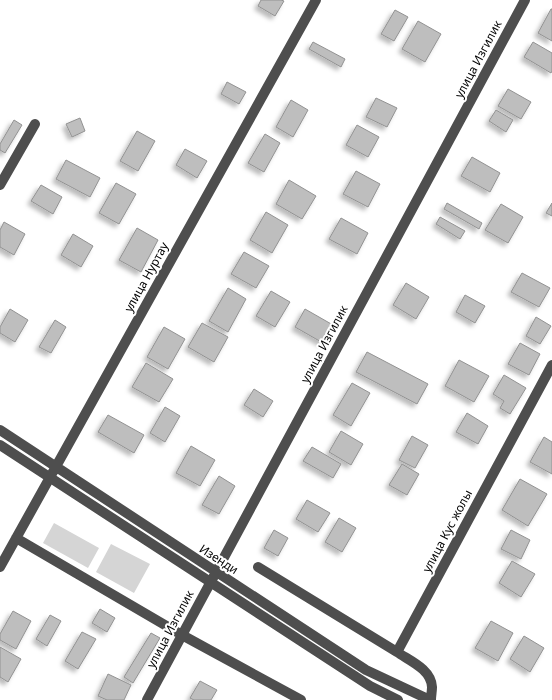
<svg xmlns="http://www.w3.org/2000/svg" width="552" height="700" viewBox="0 0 552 700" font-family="'Noto Sans',sans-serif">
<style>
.green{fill:#d5d5d5}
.building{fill:#bebebe;stroke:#929292;filter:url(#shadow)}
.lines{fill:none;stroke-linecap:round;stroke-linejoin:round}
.minor{stroke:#4e4e4e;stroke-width:10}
.labels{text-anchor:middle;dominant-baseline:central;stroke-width:4;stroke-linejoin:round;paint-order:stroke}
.street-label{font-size:12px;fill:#000;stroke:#fff}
</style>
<defs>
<filter id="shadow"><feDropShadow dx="-3.5" dy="3.5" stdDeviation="2" flood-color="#0004"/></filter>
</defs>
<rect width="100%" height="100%" fill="#fff"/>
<!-- green -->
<path class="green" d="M54 523 99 548 88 568 43 543Z
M111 544 150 564 134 593 96 572Z"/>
<!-- building -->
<path class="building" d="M261 0H281L284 1 275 16 258 6Z
M551 9H552V41L538 33Z
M395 10 408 17 394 41 381 34Z
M418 21 441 34 425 62 402 49Z
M313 42 345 59 341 67 309 49Z
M533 42 552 53V71L551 73 524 57Z
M227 82 246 92 239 104 221 94Z
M508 89 531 102 521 119 498 106Z
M376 98 397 108 387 127 366 117Z
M291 100 308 110 293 137 276 127Z
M496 110 513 120 506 132 489 121Z
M80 118 85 131 72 137 66 124Z
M14 120 22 125 5 153 0 150V144Z
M357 125 379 137 368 157 346 145Z
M137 131 155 141 138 171 120 161Z
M265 134 280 143 264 172 248 163Z
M185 149 207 161 197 178 176 165Z
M472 157 500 173 490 192 461 176Z
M66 160 100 178 90 197 56 179Z
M356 171 380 184 368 207 343 194Z
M289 180 316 196 302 219 276 204Z
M116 183 136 194 119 224 99 213Z
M41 185 62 197 53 214 31 201Z
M447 203 482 223 479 229 444 209Z
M552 203V216L546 213Z
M501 204 523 217 508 243 485 230Z
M266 212 288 225 272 253 250 240Z
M440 217 465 231 460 239 436 224Z
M341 218 368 233 357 254 329 239Z
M4 222 25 234 14 255 0 247V230Z
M137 228 158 240 141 272 119 260Z
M73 234 93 246 81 267 61 255Z
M244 252 269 266 256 288 231 274Z
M522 273 550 288 539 307 511 292Z
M406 283 429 297 416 319 393 305Z
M228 288 246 299 228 332 209 321Z
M271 291 290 302 275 327 256 316Z
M465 295 485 306 475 323 456 312Z
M10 309 28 320 15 342 0 333V327Z
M305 309 333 325 323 343 295 327Z
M536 317 551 326 540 344 526 336Z
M55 320 66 327 51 353 39 347Z
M202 323 228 337 214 362 188 347Z
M164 327 185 339 168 369 147 357Z
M520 343 540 354 529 375 508 364Z
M367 352 428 384 417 404 356 372Z
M459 360 489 376 474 402 445 386Z
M146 363 173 379 159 402 132 387Z
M504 375 526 388 510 414 500 408 504 401 493 394Z
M352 383 370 393 351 426 333 415Z
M254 389 273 401 263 417 244 405Z
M165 407 180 416 165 442 150 433Z
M467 413 488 426 478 444 456 432Z
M108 415 144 435 134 453 98 432Z
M341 431 363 444 351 465 329 452Z
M412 436 428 445 415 468 399 460Z
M544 437 552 442V474L530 462Z
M191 446 215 460 200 486 176 473Z
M312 447 341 464 333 478 303 461Z
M402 464 419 474 407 495 389 485Z
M219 476 235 486 219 514 202 505Z
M520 479 547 494 528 526 502 510Z
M307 500 330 513 318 532 296 519Z
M339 518 356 528 342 552 325 542Z
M274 530 288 538 278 556 264 548Z
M511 530 530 540 521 559 501 549Z
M512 561 535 574 521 597 499 583Z
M100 609 115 618 107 632 92 623Z
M13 611 31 621 16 649 0 640V634Z
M50 615 61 621 47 646 36 639Z
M491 621 513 633 498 661 475 648Z
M82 632 96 639 78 669 65 661Z
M151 633 160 638 133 683 124 677Z
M524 636 544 648 530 672 510 659Z
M0 647 21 659 8 682 0 677Z
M108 674 131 685 124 700H107L98 696Z
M200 681 217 690 211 700H194L190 698Z"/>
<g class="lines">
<!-- minor -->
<path class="minor" d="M0 185 35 124
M0 430 366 670 430 700
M0 445 370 686 398 700
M16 538 182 635 301 700
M0 567 316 0
M258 567 397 652
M147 700 525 0
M431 700C431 696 432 691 432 687 431 669 410 661 397 652L552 365"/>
</g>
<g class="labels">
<!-- street labels -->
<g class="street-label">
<text transform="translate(478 59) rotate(-62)">улица Изгилик</text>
<text transform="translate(146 277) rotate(-61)">улица Нуртау</text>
<text transform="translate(324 344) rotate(-62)">улица Изгилик</text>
<text transform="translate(447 531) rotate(-62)">улица Кус жолы</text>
<text transform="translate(219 559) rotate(33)">Изенди</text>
<text transform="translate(170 629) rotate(-62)">улица Изгилик</text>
</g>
</g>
</svg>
